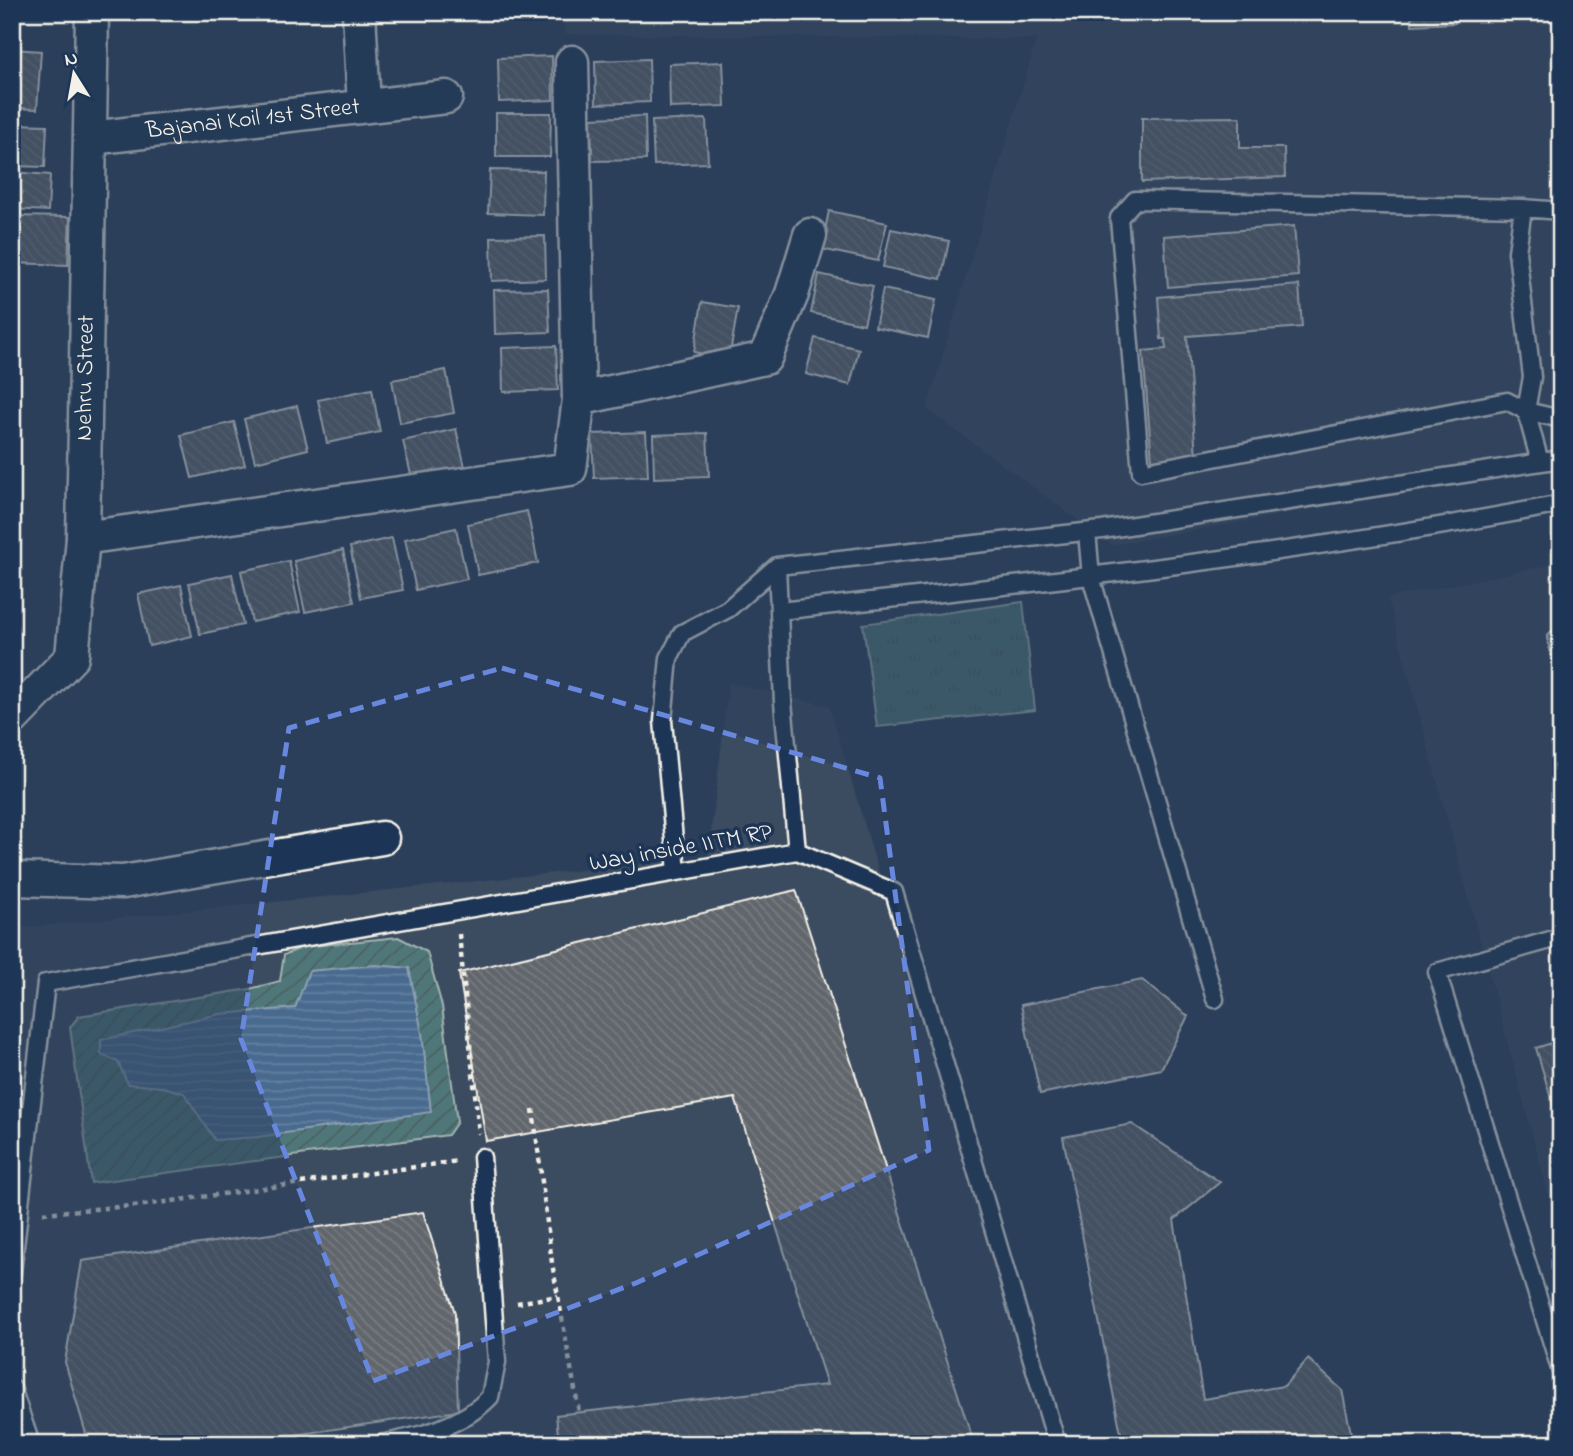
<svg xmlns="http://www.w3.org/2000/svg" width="1573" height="1456" viewBox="0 0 1573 1456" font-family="'Indie Flower',sans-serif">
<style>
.built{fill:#3b4b60}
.park{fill:url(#park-tufts);stroke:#a2b4b1;stroke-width:2}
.garden{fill:url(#garden-furrows);stroke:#a2b4b1;stroke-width:2}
.water{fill:url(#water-rules);stroke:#8da0b3;stroke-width:2}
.building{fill:url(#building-back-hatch);stroke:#f4f1e8;stroke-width:2}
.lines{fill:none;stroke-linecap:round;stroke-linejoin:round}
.service-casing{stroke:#f4f1e8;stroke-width:21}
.minor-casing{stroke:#f4f1e8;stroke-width:37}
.path{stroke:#f4f1e8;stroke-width:4.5;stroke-dasharray:5 5;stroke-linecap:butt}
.service{stroke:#1d3557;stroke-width:16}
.minor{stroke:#1d3557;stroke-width:32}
.marked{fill:none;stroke:#6887de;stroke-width:5;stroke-dasharray:14 9;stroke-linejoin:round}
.labels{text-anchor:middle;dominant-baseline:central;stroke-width:7;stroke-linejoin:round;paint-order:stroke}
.street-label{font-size:24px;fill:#f4f1e8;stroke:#1d3557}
</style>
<defs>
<pattern id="park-tufts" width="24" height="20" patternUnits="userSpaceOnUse" patternTransform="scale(1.75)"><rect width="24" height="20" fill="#4f777a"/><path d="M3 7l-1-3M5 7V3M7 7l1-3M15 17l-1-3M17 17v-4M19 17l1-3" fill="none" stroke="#4c6060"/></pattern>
<pattern id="garden-furrows" width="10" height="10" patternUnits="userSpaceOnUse" patternTransform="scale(1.75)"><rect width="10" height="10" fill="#4f777a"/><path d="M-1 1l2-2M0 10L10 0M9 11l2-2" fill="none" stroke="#4c6060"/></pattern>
<pattern id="water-rules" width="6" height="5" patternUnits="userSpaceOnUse" patternTransform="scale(1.75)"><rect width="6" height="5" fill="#496a8f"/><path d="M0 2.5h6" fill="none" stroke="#64809f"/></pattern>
<pattern id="building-back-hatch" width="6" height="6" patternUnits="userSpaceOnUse" patternTransform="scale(1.75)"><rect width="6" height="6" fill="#61666c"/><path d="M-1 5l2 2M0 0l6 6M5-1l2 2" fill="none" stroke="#787c81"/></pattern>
</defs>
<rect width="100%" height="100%" fill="#2b3f5b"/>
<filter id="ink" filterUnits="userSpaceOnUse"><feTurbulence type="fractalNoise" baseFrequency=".0143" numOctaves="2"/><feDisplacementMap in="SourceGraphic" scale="14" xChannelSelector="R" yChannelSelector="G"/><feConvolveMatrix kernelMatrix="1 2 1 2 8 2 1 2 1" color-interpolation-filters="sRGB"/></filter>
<g filter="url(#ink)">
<!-- built -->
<path class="built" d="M562 12H1561V464L1112 545 927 409 1037 39 565 34Z
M1561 563V1240L1388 598Z
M729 683 829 706 1050 1444H12V929L708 857Z"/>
<!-- park -->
<path class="park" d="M1023 602 1035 710 877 727 863 624Z"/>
<!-- garden -->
<path class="garden" d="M398 937 427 952 442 1006 457 1122 448 1135 91 1183 70 1027 79 1016 250 989 280 981 284 955 303 947Z"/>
<!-- water -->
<path class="water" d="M375 965 409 968 422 1033 431 1112 258 1137 215 1140 184 1093 163 1087 128 1084 118 1062 101 1054V1040L220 1014 295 1008 309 971Z"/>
<!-- building -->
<path class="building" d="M1293 12H1363L1294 17Z
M1411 12H1454L1455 23 1412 25Z
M12 49 41 51 37 109 12 108Z
M552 56 553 100 499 102 498 58Z
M649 59 650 102 596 104 595 61Z
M723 62 725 106 670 108 669 64Z
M496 113H551L550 157H496Z
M645 116 646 160 592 161 591 118Z
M1240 117V148H1284L1285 177 1142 182V118Z
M706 119 708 163 654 165 652 121Z
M12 124 47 125 45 167 12 166Z
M490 170 544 171 543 215 488 213Z
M12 172 50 175 48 211 12 209Z
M829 211 887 223 878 261 821 249Z
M12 216 70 217 68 265 12 263Z
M1294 226 1298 276 1168 287 1164 236Z
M891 229 949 241 941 279 883 267Z
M545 236 546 279 492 281 491 237Z
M819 274 873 286 864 324 811 313Z
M1299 285 1302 327 1187 336 1196 456 1152 460 1143 351 1166 349 1165 339H1161L1158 297Z
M548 289 550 332 495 334 494 290Z
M883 289 936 300 928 338 875 327Z
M702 302 738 308 729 359 694 352Z
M815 338 859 349 850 385 806 374Z
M556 346 558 390 503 392 502 348Z
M446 370 454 413 400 423 392 380Z
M372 389 380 432 327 443 318 400Z
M297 406 308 449 255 462 244 419Z
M234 422 245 465 192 478 181 435Z
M456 429 466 471 413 483 403 441Z
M646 432 648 476 594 478 592 434Z
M707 433 709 476 654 478 653 435Z
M527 511 538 563 478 575 468 524Z
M456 528 467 579 416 590 405 539Z
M392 538 403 590 361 598 350 547Z
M343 550 354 602 305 612 294 561Z
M289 561 300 612 252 622 241 571Z
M232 574 243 625 200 634 189 583Z
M181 585 192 636 149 646 138 594Z
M796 890 974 1444H559L556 1415 827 1385 735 1098 486 1141 459 973Z
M1142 980 1188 1016 1161 1069 1040 1094 1021 1005Z
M1561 1040V1132L1536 1048Z
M1132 1124 1220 1182 1174 1220 1203 1399 1284 1386 1308 1359 1342 1390 1352 1438 1324 1444H1123L1063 1137Z
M423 1212 455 1313 458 1411 233 1444H89L65 1362 82 1261Z"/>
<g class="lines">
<defs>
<path id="service" d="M1523 208 1135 200 1119 218 1141 472 1507 401 1526 411 1561 419
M1540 462 1526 411 1532 377 1517 252 1523 208 1561 211
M1087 532 1091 577 1215 999
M779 611C1041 583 1302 554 1561 504
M1557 639 1561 655
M797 851 894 892 1057 1444
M677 872 663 721 669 658 682 633 728 609 777 566 1102 530 1561 459
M1561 937 1437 972 1561 1372
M12 1272 46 983 797 851 783 702 777 566
M12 1388 31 1444
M380 1444C420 1436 461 1427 490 1397L497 1362 482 1157"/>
<g id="minor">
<path d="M359 12 364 106"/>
<path id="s1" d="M91 138 446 97"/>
<path d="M579 399 765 358 792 294 810 235"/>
<path d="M83 538 570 469 579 399 572 62"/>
<path id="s2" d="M12 719 72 657 83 538 92 12"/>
<path d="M12 879 123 882 382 838"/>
</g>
</defs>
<!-- service casing -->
<use href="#service" class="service-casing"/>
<!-- minor casing -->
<use href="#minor" class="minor-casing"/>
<!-- path -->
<path class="path" d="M459 934 479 1134
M533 1109 552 1263 579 1412
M43 1213 144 1205 458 1161
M517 1303 558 1296"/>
<!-- service -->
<use href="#service" class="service"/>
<!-- minor -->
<use href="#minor" class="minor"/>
</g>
</g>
<!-- marked area -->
<path d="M0 0H1573V1456H0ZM502 668 880 778 929 1150 636 1283 373 1381 241 1039 289 728Z" fill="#2b3f5b" fill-opacity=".55" fill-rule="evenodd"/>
<path class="marked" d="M502 668 880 778 929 1150 636 1283 373 1381 241 1039 289 728Z"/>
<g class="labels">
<!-- street labels -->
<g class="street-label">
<text stroke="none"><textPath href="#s1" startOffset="163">Bajanai Koil 1st Street</textPath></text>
<text stroke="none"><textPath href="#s2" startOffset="366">Nehru Street</textPath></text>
<text transform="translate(681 849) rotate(-10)">Way inside IITM RP</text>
</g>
</g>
<!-- margin -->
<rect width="1573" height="1456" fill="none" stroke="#1d3557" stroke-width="42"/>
<rect x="21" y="21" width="1531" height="1414" fill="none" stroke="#f4f1e8" stroke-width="2.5" filter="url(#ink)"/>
<!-- north arrow -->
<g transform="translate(74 74) rotate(349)" stroke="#1d3557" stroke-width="5" paint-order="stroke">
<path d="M0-5L12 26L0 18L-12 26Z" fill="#f4f1e8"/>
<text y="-10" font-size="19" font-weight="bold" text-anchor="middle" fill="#f4f1e8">N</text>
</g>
</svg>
